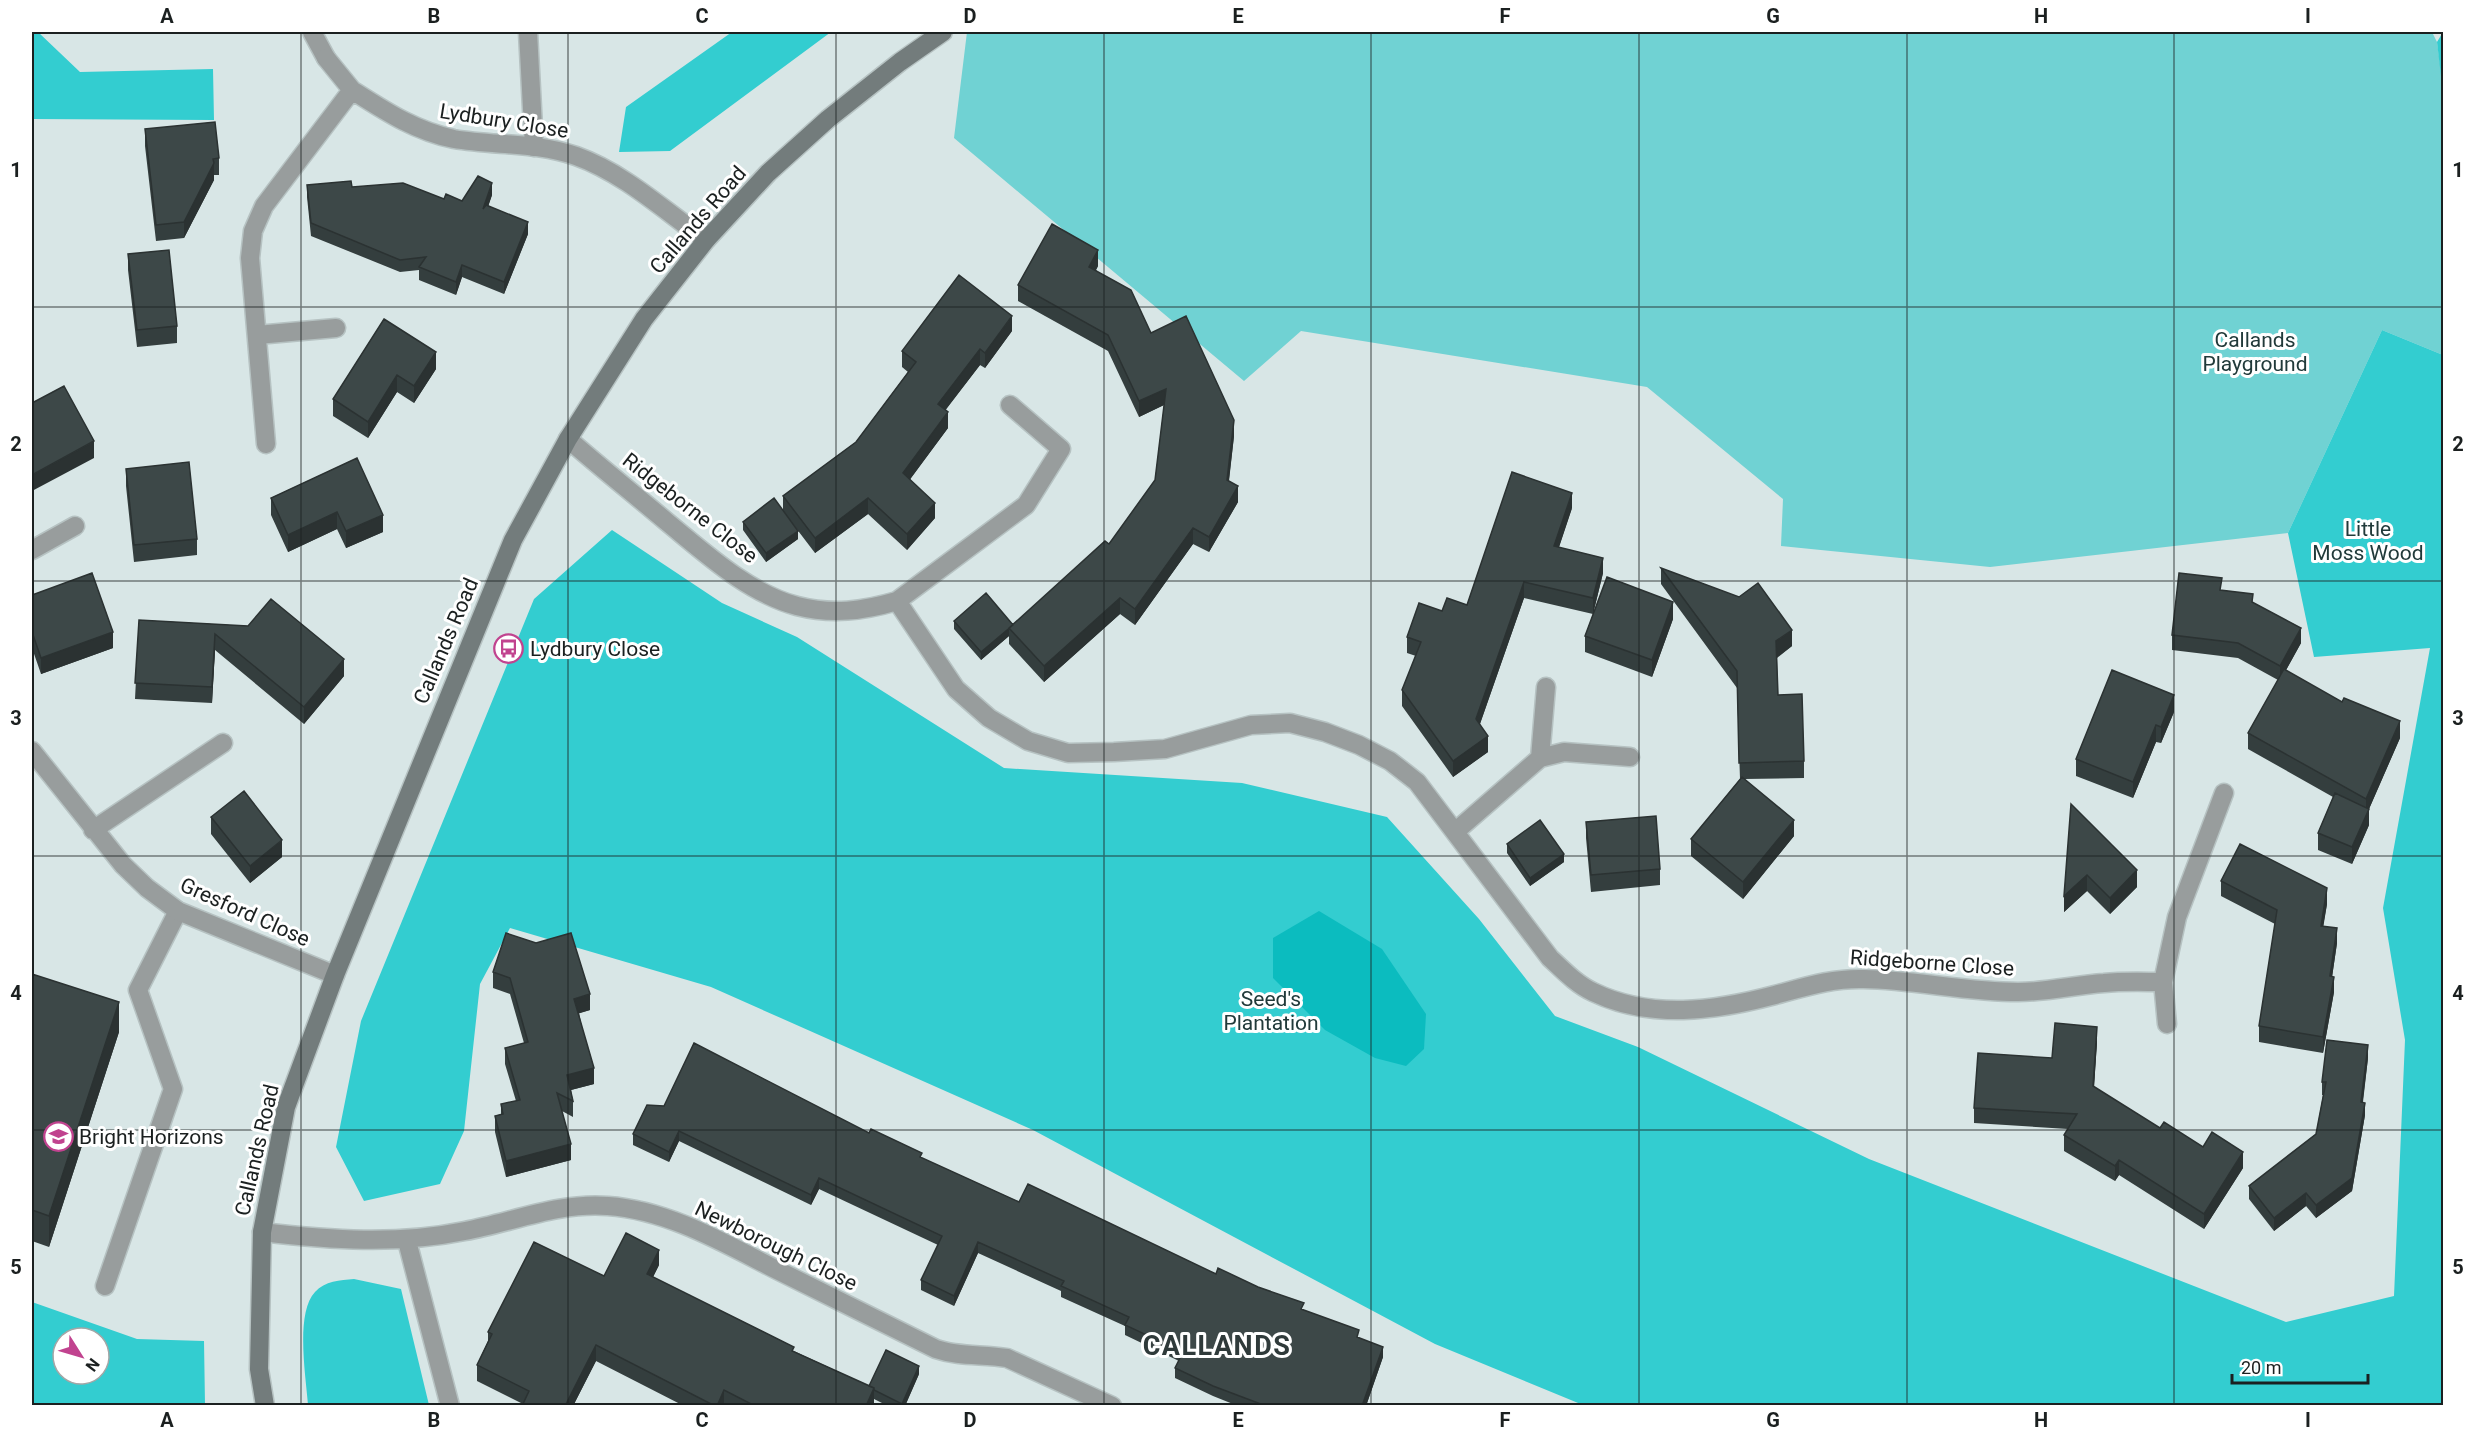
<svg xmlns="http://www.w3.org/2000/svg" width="2475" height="1437" viewBox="0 0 2475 1437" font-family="Roboto,sans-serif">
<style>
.green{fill:#70d2d3}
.forest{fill:#33cdd0;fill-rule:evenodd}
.water{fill:#0bbcbf}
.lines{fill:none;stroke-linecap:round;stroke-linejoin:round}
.lane-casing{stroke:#b6c2c2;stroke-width:21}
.street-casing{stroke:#b6c2c2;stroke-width:21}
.secondary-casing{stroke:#b6c2c2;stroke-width:21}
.lane{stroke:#989d9d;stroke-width:18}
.street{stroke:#989d9d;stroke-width:18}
.secondary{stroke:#737c7c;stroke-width:18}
.wall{fill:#343e3e}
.shaded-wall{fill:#2b3232}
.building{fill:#3d4848;stroke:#2b3232;stroke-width:1.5}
.grid{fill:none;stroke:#1b2020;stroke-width:1.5;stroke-opacity:0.55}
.labels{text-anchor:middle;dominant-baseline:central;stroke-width:6;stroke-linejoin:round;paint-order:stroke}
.street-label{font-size:21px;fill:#1b2020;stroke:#fff}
.park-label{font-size:21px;fill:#213a3a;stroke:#fff}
.poi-label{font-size:21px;fill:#1b2020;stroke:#fff;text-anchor:start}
.district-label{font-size:27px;font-weight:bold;letter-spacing:1.5px;fill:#2f3a3a;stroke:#fff}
.neatline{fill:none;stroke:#1b2020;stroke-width:2}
.grid-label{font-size:20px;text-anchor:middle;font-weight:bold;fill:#1b2020}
</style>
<rect width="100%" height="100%" fill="#d8e6e6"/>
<!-- green -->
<path class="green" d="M967 32H2432L2437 42 2444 93 2443 355 2382 330 2288 533 1990 567 1781 546 1783 499 1647 387 1301 331 1244 381 954 138Z"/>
<!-- forest -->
<path class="forest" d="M32 32H38L80 72 213 69 214 120 32 119Z
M732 32H831L670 151 619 152 626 107Z
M2443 32V93L2437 42Z
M2382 330 2443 355V1405H1583L1435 1344 1033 1130 711 987 510 928 480 984 464 1131 440 1184 364 1201 336 1147 361 1021 534 599 612 530 722 603 797 637 1004 768 1242 783 1387 817 1479 919 1555 1016 1638 1047 1869 1159 2286 1322 2394 1296 2405 1040 2383 908 2430 648 2314 657 2288 533Z
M354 1279 401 1289 429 1405H308C306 1377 295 1313 315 1292 325 1281 340 1280 354 1279Z
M32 1302 137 1339 204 1341 205 1405H32ZM63 1338H99V1374H63Z"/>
<!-- water -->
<path class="water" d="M1319 911 1382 949 1426 1014 1424 1049 1406 1066 1375 1058 1325 1030 1273 978V938Z"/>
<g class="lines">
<defs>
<path id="lane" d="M312 32 326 58
M528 32 534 147
M105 1286 173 1089 138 990 178 911"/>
<path id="street" d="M326 58 352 90
M257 335 336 328
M568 439C600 467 634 494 667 522 705 553 748 593 797 606 832 615 863 611 897 601L956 689 989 718 1028 741 1068 753 1114 752 1165 749 1251 725 1290 723 1325 732 1359 745 1390 761 1417 782 1550 958C1563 970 1576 984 1593 992 1651 1020 1715 1011 1775 995 1805 987 1832 978 1864 979 1916 980 1966 992 2018 992 2047 992 2075 985 2104 983 2124 981 2144 982 2163 982
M266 444 250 258 253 231 264 206 352 90C385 111 415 131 454 139 494 146 537 142 576 156 624 173 665 211 706 240
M32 550 75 526
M897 601 1026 505 1061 449 1010 405
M1546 687 1540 758 1564 752 1630 757
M32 751 123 865 147 888 178 911 335 975
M93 830 223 743
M1456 831 1540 758
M2167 1024 2163 982 2177 917 2224 793
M262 1232C331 1240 396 1245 465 1231 513 1222 559 1202 608 1206 668 1210 724 1243 777 1270 830 1296 883 1323 936 1349 959 1357 983 1354 1007 1358L1112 1406
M407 1241 450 1406"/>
<path id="secondary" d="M265 1406 259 1369 262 1232 286 1107 335 975 513 540 568 439 644 319 706 240 768 173 828 119 900 62 943 32"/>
</defs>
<!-- lane casing -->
<use href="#lane" class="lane-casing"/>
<!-- street casing -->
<use href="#street" class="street-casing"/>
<!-- secondary casing -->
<use href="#secondary" class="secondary-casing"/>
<!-- lane -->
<use href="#lane" class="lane"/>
<!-- street -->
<use href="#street" class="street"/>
<!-- secondary -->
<use href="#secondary" class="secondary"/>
</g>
<!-- wall -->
<path class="wall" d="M145 129 219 158V175H214V180L184 238 156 241 145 146Z
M307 185 352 187 462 201 492 195 488 206 528 234 504 294 462 277 456 295 419 280V270L400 272 311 236 307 197Z
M128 254 177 326V343L137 347 128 270Z
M1098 266 1096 270 1151 333 1234 436 1229 481 1238 502 1209 552 1193 544 1135 625 1120 614 1044 682 1009 644V636L981 660 954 629V621L1013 625 1109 544 1155 480 1164 405 1139 417 1108 351 1018 301V285Z
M384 319 436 369 414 403 397 392 368 438 333 416V399Z
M1012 331 985 368 980 365 945 410 948 428 910 479 935 518 907 550 868 514 815 553 783 511V496L856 442 908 372 902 367V351Z
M357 458 383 532 346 548 337 529 288 552 271 515V498Z
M126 469 197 539V555L134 562 126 486Z
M1572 508 1559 547 1603 573 1594 610 1673 619 1652 677 1585 652V636L1593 614 1524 598 1480 724 1488 752 1453 777 1402 706V690L1416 656 1407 653V637L1442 611 1467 605Z
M743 522 798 539 766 562 743 530Z
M1661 568 1792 646 1777 658 1778 695 1804 761V778L1744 779 1794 836 1743 899 1691 856V839L1740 779 1737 688 1661 584Z
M2222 590 2253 602 2301 643 2286 670 2400 738 2369 809V825L2352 864 2318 850V833L2333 797 2248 749V733L2278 680 2238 658 2172 650V635Z
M32 595 113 648 41 674 32 648Z
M139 620 248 626 344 676 304 724 215 650 212 703 135 699Z
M2174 712 2161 743 2156 742 2133 798 2076 776V759Z
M2071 804 2137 887 2110 914 2087 891 2064 912Z
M211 817 282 857 250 883 211 834Z
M1586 822 1660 869V885L1591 892 1586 838Z
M1507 844 1564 862 1530 886 1507 853Z
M2221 881 2327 904 2323 926 2337 943 2332 977 2334 992 2323 1053 2259 1042V1026L2275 924 2221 896Z
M506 933 590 1010 579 1013 594 1084 571 1090 573 1101V1117L562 1111 571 1160 506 1177 495 1132V1116L501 1114V1104L516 1101 505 1064V1048L524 1043 510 994 493 988V972Z
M32 974 119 1032 49 1247 32 1241Z
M2097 1042 2094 1087 2160 1128 2203 1147 2243 1168 2204 1229 2119 1175 2115 1181 2064 1151V1135L2068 1129 1974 1123V1108L2052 1058Z
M2368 1058 2363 1102 2365 1115 2352 1191 2316 1218 2306 1206 2274 1231 2249 1199V1186L2316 1134 2323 1095H2322V1082Z
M647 1105 869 1133 922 1158 1019 1202 1216 1274 1304 1310 1359 1338 1383 1357 1366 1406H1238L1213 1396 1175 1378V1368L1179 1361 1125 1335V1326L1061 1297V1291L978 1253 954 1306 921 1290V1280L938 1245 819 1189 811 1205 679 1141 669 1162 633 1145V1134Z
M659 1265 653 1277 794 1351 869 1386 919 1374 905 1406H888L874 1399 873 1406H684L596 1361 573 1406H522L523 1404 477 1381V1365L488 1341V1332L604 1276Z"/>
<!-- shaded-wall -->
<path class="shaded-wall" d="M214 163V180L184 238V222Z
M492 183V195L483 222V209Z
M528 222V234L504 294V282Z
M1098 250V266L1089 283V267Z
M462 265V277L456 295V282Z
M1012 316V331L985 368V353Z
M980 349V365L938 420V404Z
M436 352V369L414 403V386Z
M397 375V392L368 438V422Z
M1166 389V404L1139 417V401Z
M948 412V428L903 489V473Z
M1234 420V436L1227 496V480Z
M94 441V458L32 491V475Z
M1238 486V502L1209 552V537Z
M1572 493V508L1554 562V546Z
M868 498V514L815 553V538Z
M935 503V518L907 550V534Z
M337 512V529L288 552V535Z
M383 515V532L346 548V531Z
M1193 528V544L1135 625V609Z
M798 531V539L766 562V553Z
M1603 558V573L1593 614V598Z
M1524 582V598L1476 735V719Z
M1120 598V614L1044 682V666Z
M1673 602V619L1652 677V660Z
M1009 628V636L981 660V652Z
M2301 628V643L2280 681V666Z
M1792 630V646L1776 658V641Z
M113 632V648L41 674V658Z
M215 634V650L212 703V687Z
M344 659V676L304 724V707Z
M2174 695V712L2161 743V727Z
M2400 721V738L2369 809V825L2352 864V847L2366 815V799Z
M2156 725V742L2133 798V782Z
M1488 736V752L1453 777V761Z
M1794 820V836L1743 899V882Z
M282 840V857L250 883V866Z
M1564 854V862L1530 886V878Z
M2137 870V887L2110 914V898Z
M2087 875V891L2064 912V896Z
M2327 888V904L2321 941V926Z
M2337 928V943L2330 991V976Z
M2334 977V992L2323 1053V1037Z
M590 994V1010L574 1015V999Z
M119 1002V1032L49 1247V1216Z
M2097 1027V1042L2093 1102V1086Z
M2368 1045V1058L2361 1115V1102Z
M594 1068V1084L567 1091V1075Z
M2365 1103V1115L2352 1191 2316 1218V1205Z
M679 1131V1141L669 1162V1152Z
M571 1144V1160L506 1177V1161Z
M2243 1152V1168L2204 1229V1214Z
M2119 1160V1175L2115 1181V1166Z
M819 1178V1189L811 1205V1195Z
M2306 1193V1206L2274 1231V1218Z
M978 1242V1253L954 1306V1296Z
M659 1250V1265L647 1289V1274Z
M596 1345V1361L573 1406H565Z
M1383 1347V1357L1366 1406H1362Z
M919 1366V1374L905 1406H902V1404Z
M874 1388V1404L873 1406H866Z
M724 1390V1406H717Z"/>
<!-- building -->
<path class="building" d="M215 122 219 158 213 159 214 163 184 222 156 225 145 129Z
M478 176 492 183 483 209 486 205 528 222 504 282 462 265 456 282 419 267 426 257 400 260 311 223 307 185 351 181 352 187 403 183 444 199 446 194 462 201Z
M1052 224 1098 250 1089 267 1131 290 1151 333 1186 316 1234 420 1227 480 1238 486 1209 537 1193 528 1135 609 1120 598 1044 666 1009 628 1105 541 1109 544 1155 480 1166 389 1139 401 1108 335 1018 285Z
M169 250 177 326 137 330 128 254Z
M959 275 1012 316 985 353 980 349 938 404 948 412 903 473 935 503 907 534 868 498 815 538 783 496 856 442 916 362 902 351Z
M384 319 436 352 414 386 397 375 368 422 333 399Z
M64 386 94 441 32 475V403Z
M357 458 383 515 346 531 337 512 288 535 271 498Z
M189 462 197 539 134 545 126 469Z
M1512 472 1572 493 1554 546 1603 558 1593 598 1524 582 1476 719 1488 736 1453 761 1402 690 1421 642 1407 637 1419 603 1442 611 1447 598 1467 605Z
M774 498 798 531 766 553 743 522Z
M1661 568 1739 597 1758 583 1792 630 1776 641 1778 695 1802 694 1804 761 1739 763 1737 671Z
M92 573 113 632 41 658 32 632V595Z
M2179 573 2222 578 2220 590 2253 594 2252 602 2301 628 2280 666 2238 643 2172 635Z
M1607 577 1673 602 1652 660 1585 636Z
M986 593 1013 625 981 652 954 621Z
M271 599 344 659 304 707 215 634 212 687 135 683 139 620 248 626Z
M2284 669 2342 702 2344 698 2400 721 2366 799 2248 733Z
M2112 670 2174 695 2161 727 2156 725 2133 782 2076 759Z
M1742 777 1794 820 1743 882 1691 839Z
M244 791 282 840 250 866 211 817Z
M2335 793 2369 809 2352 847 2318 833Z
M2071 804 2137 870 2110 898 2087 875 2064 896Z
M1656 816 1660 869 1591 875 1586 822Z
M1540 820 1564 854 1530 878 1507 844Z
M2240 844 2327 888 2321 926 2337 928 2330 976 2334 977 2323 1037 2259 1026 2277 910 2221 881Z
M506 933 536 943 571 933 590 994 574 999 594 1068 567 1075 573 1101 557 1093 571 1144 506 1161 495 1116 503 1114 501 1104 520 1100 505 1048 528 1042 510 978 493 972Z
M32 974 119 1002 49 1216 32 1210Z
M2055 1023 2097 1027 2093 1086 2160 1128 2164 1122 2203 1147 2212 1132 2243 1152 2204 1214 2119 1160 2115 1166 2064 1135 2077 1114 1974 1108 1978 1053 2052 1058Z
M2327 1040 2368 1045 2361 1102 2365 1103 2352 1178 2316 1205 2306 1193 2274 1218 2249 1186 2316 1134 2326 1082H2322Z
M694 1043 869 1133 871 1129 922 1153 920 1157 1019 1202 1028 1184 1216 1274 1218 1268 1258 1287 1304 1303 1301 1309 1359 1330 1357 1337 1383 1347 1362 1406H1266L1213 1386 1175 1368 1183 1352 1125 1325 1129 1317 1061 1286 1064 1281 978 1242 954 1296 921 1280 942 1236 819 1178 811 1195 679 1131 669 1152 633 1134 647 1105 664 1106Z
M626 1233 659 1250 647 1274 794 1347 792 1351 874 1388 866 1406H755L724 1390 717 1406H715L596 1345 565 1406H522L529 1391 477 1365 492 1334 488 1332 534 1242 604 1276Z
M886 1350 919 1366 902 1404 874 1390V1388L869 1386Z"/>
<!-- grid -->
<path class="grid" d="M301 32V1406M568 32V1406M836 32V1406M1104 32V1406M1371 32V1406M1639 32V1406M1907 32V1406M2174 32V1406M32 307H2444M32 581H2444M32 856H2444M32 1130H2444"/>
<!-- icons -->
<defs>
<symbol id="bus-ring" viewBox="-11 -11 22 22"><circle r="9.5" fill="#fff" stroke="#c1438f" stroke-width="1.5"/><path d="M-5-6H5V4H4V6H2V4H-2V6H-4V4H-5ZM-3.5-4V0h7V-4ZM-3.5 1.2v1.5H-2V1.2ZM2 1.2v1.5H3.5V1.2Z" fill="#c1438f"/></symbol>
<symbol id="school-ring" viewBox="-11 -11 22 22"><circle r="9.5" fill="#fff" stroke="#c1438f" stroke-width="1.5"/><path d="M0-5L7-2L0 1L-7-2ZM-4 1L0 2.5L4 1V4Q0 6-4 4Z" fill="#c1438f"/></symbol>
</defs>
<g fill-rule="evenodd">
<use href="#bus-ring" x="492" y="632" width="33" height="33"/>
<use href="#school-ring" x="42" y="1120" width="33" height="33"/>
</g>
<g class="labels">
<!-- street labels -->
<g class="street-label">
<text transform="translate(504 121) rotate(9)">Lydbury Close</text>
<text transform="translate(698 220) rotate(-49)">Callands Road</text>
<text transform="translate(690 508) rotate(38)">Ridgeborne Close</text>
<text transform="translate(446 641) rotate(-67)">Callands Road</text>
<text transform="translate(245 912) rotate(24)">Gresford Close</text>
<text transform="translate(1932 963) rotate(4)">Ridgeborne Close</text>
<text transform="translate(257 1150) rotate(-77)">Callands Road</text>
<text transform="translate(776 1246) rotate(26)">Newborough Close</text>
</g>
<!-- park labels -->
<g class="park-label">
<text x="2255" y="340">Callands<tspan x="2255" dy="24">Playground</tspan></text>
<text x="2368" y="529">Little<tspan x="2368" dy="24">Moss Wood</tspan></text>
<text x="1271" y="999">Seed's<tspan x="1271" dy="24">Plantation</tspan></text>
</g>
<!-- poi labels -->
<g class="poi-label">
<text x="530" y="649">Lydbury Close</text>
<text x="79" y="1137">Bright Horizons</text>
</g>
<!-- district labels -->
<g class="district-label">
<text x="1217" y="1346">CALLANDS</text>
</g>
</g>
<!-- border -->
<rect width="2475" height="1437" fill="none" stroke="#ffffff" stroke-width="66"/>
<!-- north arrow -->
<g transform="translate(81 1356) rotate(127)"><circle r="28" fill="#ffffff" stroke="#a4a6a6" stroke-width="1.5"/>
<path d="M0-4.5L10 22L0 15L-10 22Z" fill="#c1438f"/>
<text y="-9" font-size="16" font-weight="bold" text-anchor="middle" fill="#1b2020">N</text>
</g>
<!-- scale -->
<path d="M2232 1374v9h136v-9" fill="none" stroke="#1b2020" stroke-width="3"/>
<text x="2241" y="1374" font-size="18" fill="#1b2020" stroke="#ffffff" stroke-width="4.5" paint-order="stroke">20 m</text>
<rect x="33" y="33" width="2409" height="1371" class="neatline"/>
<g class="grid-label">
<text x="167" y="23">A</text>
<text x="434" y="23">B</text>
<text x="702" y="23">C</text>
<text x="970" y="23">D</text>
<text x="1238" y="23">E</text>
<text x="1505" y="23">F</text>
<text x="1773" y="23">G</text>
<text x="2041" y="23">H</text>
<text x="2308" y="23">I</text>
<text x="16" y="177">1</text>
<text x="2458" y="177">1</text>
<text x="16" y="451">2</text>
<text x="2458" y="451">2</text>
<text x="16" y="725">3</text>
<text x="2458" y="725">3</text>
<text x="16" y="1000">4</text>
<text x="2458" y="1000">4</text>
<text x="16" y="1274">5</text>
<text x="2458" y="1274">5</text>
<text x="167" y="1427">A</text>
<text x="434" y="1427">B</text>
<text x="702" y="1427">C</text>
<text x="970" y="1427">D</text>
<text x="1238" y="1427">E</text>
<text x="1505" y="1427">F</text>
<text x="1773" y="1427">G</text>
<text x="2041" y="1427">H</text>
<text x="2308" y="1427">I</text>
</g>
</svg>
